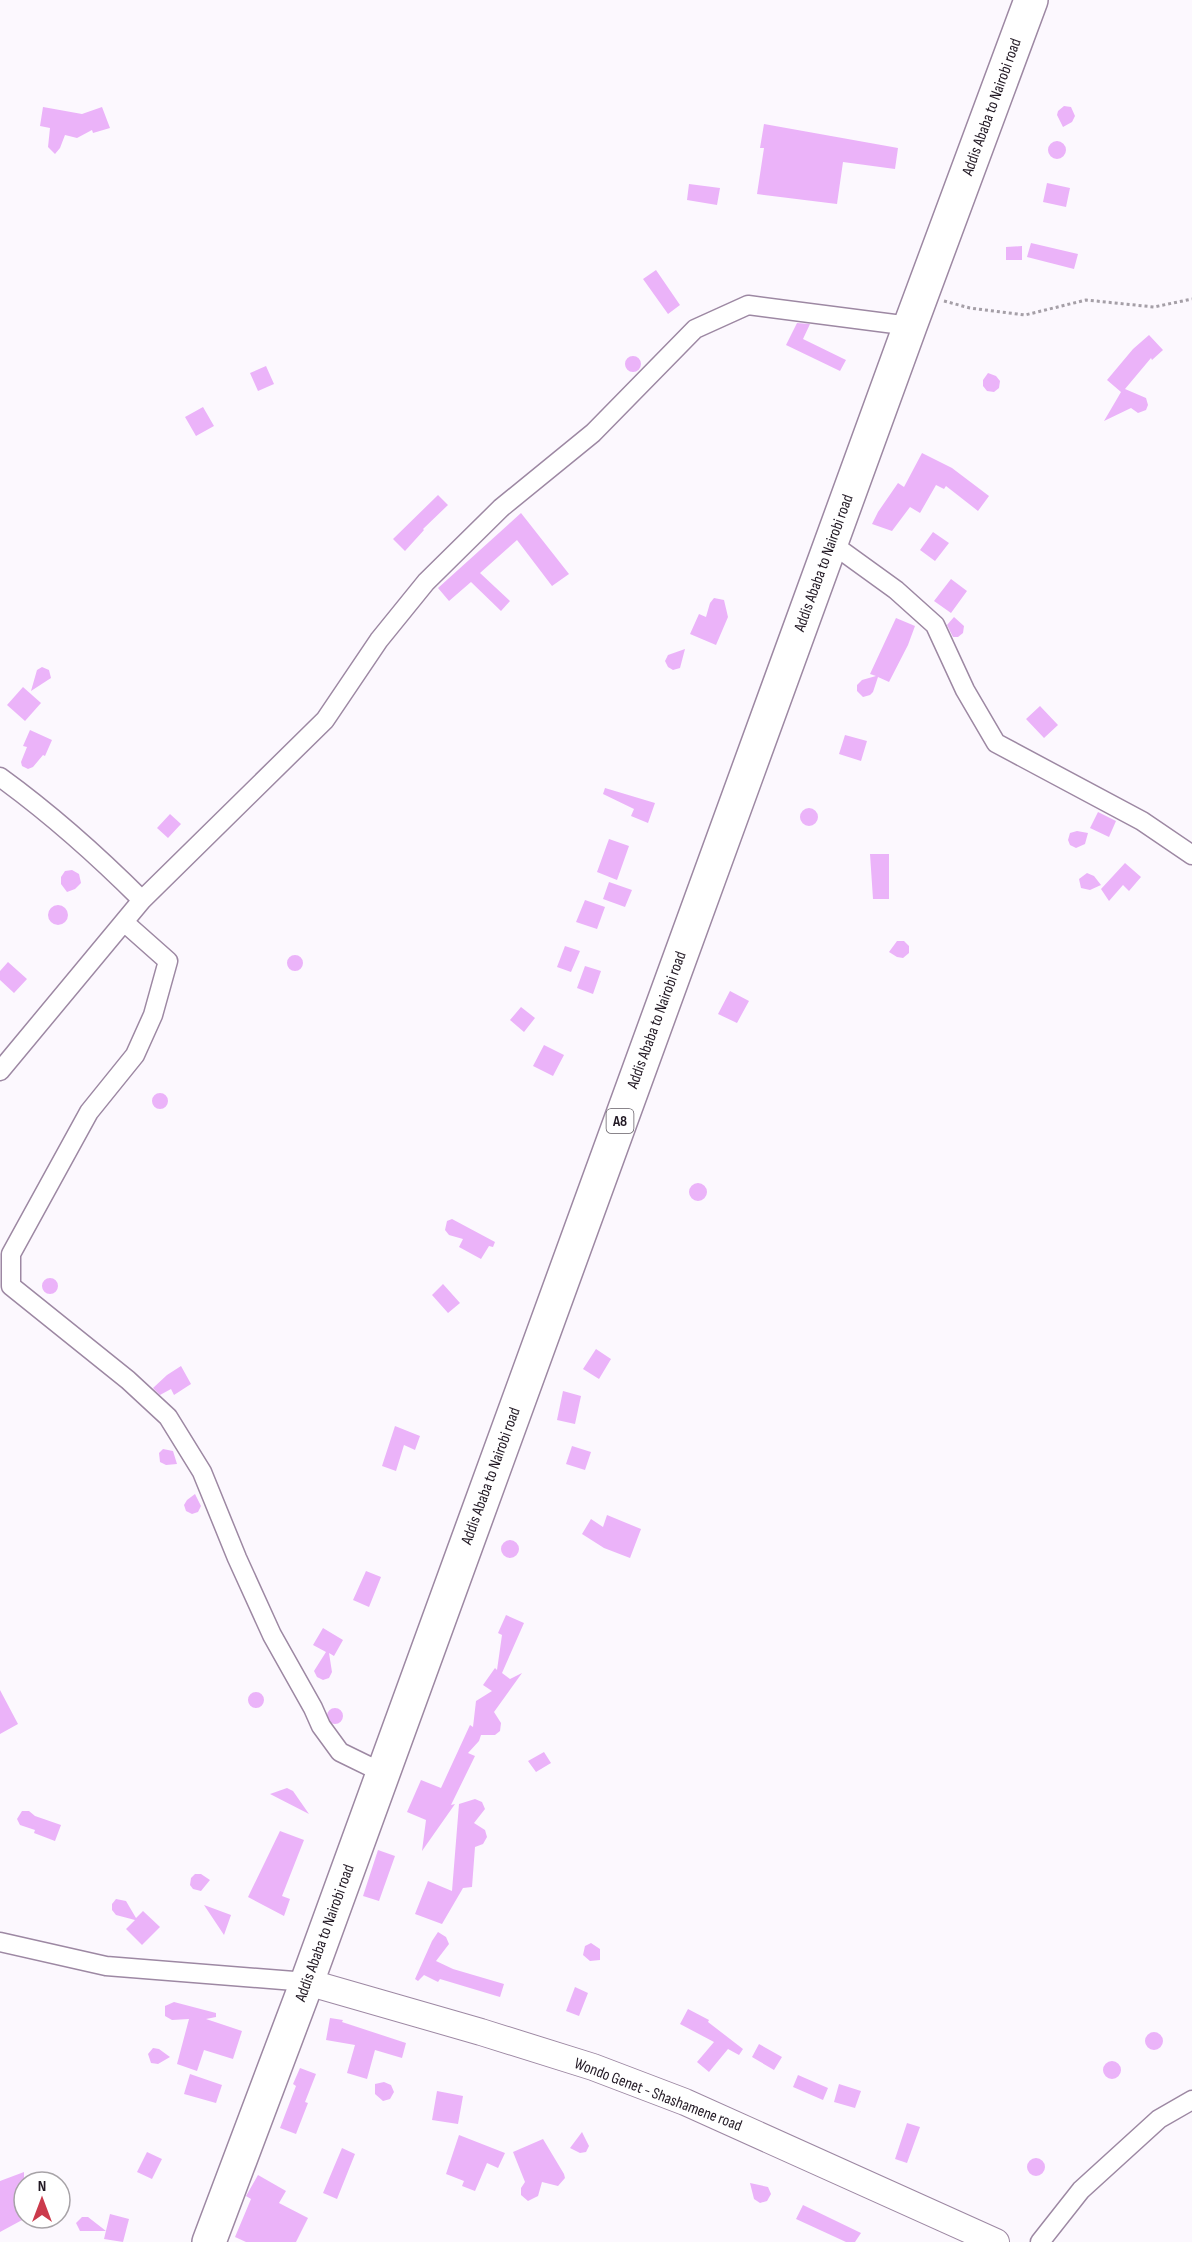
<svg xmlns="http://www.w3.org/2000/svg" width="1192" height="2242" viewBox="0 0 1192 2242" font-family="'Sofia Sans Condensed',sans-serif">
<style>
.building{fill:#ebb3f9}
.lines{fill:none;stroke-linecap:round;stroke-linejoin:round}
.street-casing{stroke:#9d88a3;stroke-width:21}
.secondary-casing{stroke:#9d88a3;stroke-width:28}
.highway-casing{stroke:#9d88a3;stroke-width:36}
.path{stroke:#a59fa7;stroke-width:3;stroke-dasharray:3 3;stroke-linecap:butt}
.street{stroke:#fff;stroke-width:18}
.secondary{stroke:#fff;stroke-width:26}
.highway{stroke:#fff;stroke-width:33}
.labels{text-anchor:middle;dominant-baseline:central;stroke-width:5;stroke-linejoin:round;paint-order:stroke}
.shield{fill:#fff;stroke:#645e66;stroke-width:1.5}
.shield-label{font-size:15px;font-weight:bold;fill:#221924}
.street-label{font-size:16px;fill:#221924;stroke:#fff}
</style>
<rect width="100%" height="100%" fill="#fcf8fe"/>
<!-- building -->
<path class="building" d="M1064 106 1071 107 1075 116 1072 122 1063 127 1057 115 1058 111Z
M43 107 82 114 102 107 110 128 93 133 92 130 77 138 65 135 60 148 55 154 48 147 50 128 40 126Z
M764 124 898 148 895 169 843 162 837 204 757 194 764 148H760Z
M1048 150a9 9 0 1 1 18 0a9 9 0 1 1-18 0Z
M1047 183 1070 188 1066 207 1043 202Z
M689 184 720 188 717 205 687 200Z
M1031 243 1078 254 1074 269 1027 257Z
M1022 246V260H1006V247Z
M656 270 680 305 668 314 643 279Z
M797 323 810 324 803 339 846 360 840 371 786 345Z
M1149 335 1163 350 1152 360 1151 358 1125 389 1146 398 1148 405 1146 410 1138 413 1131 408 1104 421 1121 392 1107 380 1133 349Z
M625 364a8 8 0 1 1 16 0a8 8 0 1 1-16 0Z
M266 366 274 384 258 391 250 373Z
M988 373 996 376 1000 381 999 388 994 392 987 391 983 386V380Z
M203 407 214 426 196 436 185 417Z
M922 453 952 468 989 496 978 511 946 486 944 489 936 485 920 513 910 507 892 531 872 524 878 512 898 483 904 487Z
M438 495 448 505 423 529 424 530 405 551 393 539Z
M521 513 569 574 552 586 517 540 480 573 510 601 501 611 471 582 449 601 438 588Z
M933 532 949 543 935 561 920 550Z
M951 579 967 591 951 613 934 601Z
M714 598 724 600 728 617 716 645 690 634 699 614 706 617 710 603Z
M954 617 964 626 963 633 958 637H953L947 625Z
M896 618 915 626 908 645 889 682 878 677 873 692 870 695 863 697 857 691V685L862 680 876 676 870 674Z
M685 649 680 668 673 670 668 667 665 661 668 655Z
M42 667 49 670 51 678 31 691 37 670Z
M23 687 41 703 25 721 7 705Z
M1040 706 1058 725 1044 738 1026 719Z
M30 730 52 740 45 756 43 755 33 767 28 769 22 766 21 762 27 747 23 746Z
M845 735 867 741 861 761 839 754Z
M605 788 655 803 648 823 631 816 634 809 603 794Z
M800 817a9 9 0 1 1 18 0a9 9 0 1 1-18 0Z
M1098 812 1116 821 1109 837 1090 828Z
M170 814 181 824 168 838 157 828Z
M1077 831 1088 833 1085 844 1076 848 1070 845 1068 840 1070 833Z
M609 839 629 846 617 880 597 872Z
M870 854H889V899H873Z
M1125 863 1141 877 1129 891 1123 885 1109 901 1101 889Z
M72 870 79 874 81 883 75 889 67 892 61 884V877L65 871Z
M1087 873 1094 876 1101 885 1090 890 1081 888 1079 879Z
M609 882 632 890 625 907 603 899Z
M585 900 605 907 597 929 576 922Z
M48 915a10 10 0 1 1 20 0a10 10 0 1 1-20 0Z
M897 941H904L909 946V953L903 958 897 957 889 952Z
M565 946 580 951 571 972 557 967Z
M287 963a8 8 0 1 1 16 0a8 8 0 1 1-16 0Z
M8 962 27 979 14 993 0 980V971Z
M585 966 601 971 593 994 577 988Z
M730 991 749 1001 737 1023 718 1014Z
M521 1007 535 1018 524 1032 510 1020Z
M544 1045 564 1055 553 1076 533 1066Z
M152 1101a8 8 0 1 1 16 0a8 8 0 1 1-16 0Z
M689 1192a9 9 0 1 1 18 0a9 9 0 1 1-18 0Z
M452 1219 495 1242 493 1247 489 1246 481 1259 459 1247 463 1239 449 1235 445 1230 447 1221Z
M42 1286a8 8 0 1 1 16 0a8 8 0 1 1-16 0Z
M443 1284 460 1303 448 1313 432 1295Z
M596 1349 611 1359 599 1379 583 1369Z
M181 1366 191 1384 174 1395 171 1389 160 1395 153 1388 167 1375Z
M563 1391 581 1396 575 1424 557 1420Z
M395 1426 420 1436 415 1450 404 1445 396 1471 382 1466Z
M572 1446 591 1452 585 1470 566 1464Z
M163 1449 173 1451 177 1464 166 1465 160 1462 159 1453Z
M195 1494 201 1506 198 1512 192 1514 186 1511 184 1505 187 1500Z
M607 1515 641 1529 630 1558 604 1548 582 1534 591 1519 603 1527Z
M501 1549a9 9 0 1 1 18 0a9 9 0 1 1-18 0Z
M366 1571 381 1577 369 1607 353 1600Z
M506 1615 524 1623 502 1673 510 1679 522 1673 494 1712 501 1723 500 1731 495 1735H481L479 1741 468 1753 475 1756 451 1805 455 1804 422 1851 426 1820 407 1812 421 1780 441 1788 470 1725 473 1727 476 1701 492 1691 483 1685 495 1668 497 1670 502 1635 498 1633Z
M323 1628 343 1640 334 1656 329 1653 332 1672 329 1678 323 1680 317 1677 314 1671 326 1652 313 1645Z
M0 1690 18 1724 0 1734Z
M248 1700a8 8 0 1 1 16 0a8 8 0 1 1-16 0Z
M327 1716a8 8 0 1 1 16 0a8 8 0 1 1-16 0Z
M544 1752 551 1763 536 1772 528 1761Z
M287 1788 293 1791 309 1814 270 1794Z
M475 1799 482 1802 485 1809 474 1823 485 1830 487 1837 483 1844 475 1847 472 1887 463 1888 442 1924 415 1914 428 1881 452 1891 459 1804Z
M22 1811H29L35 1816 61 1825 55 1841 34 1833 35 1830 20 1825 17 1819Z
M280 1831 304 1840 282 1896 290 1899 284 1916 248 1897Z
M378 1850 395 1856 379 1901 363 1896Z
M195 1874H201L210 1880 201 1891 193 1889 190 1885 191 1878Z
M116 1899 126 1901 136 1918 143 1911 160 1927 142 1945 126 1929 135 1920 116 1915 112 1910V1904Z
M204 1905 231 1915 224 1935Z
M438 1932 446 1937 449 1944 436 1961 453 1969 504 1984 500 1997 440 1979 438 1982 424 1975 418 1981 415 1979 432 1941Z
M591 1943 600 1949V1960L590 1961 583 1955 585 1946Z
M575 1987 588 1993 579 2016 566 2011Z
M174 2002 216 2013V2017L206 2019 242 2031 233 2059 204 2050 197 2071 177 2064 189 2019 172 2020 165 2016V2006Z
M688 2009 709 2020 708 2022 743 2049 739 2055 728 2049 709 2072 697 2062 714 2042 680 2024Z
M330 2018 343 2020 342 2022 406 2043 402 2058 375 2050 367 2079 347 2073 355 2045 326 2040Z
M1145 2041a9 9 0 1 1 18 0a9 9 0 1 1-18 0Z
M759 2044 782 2057 774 2070 752 2057Z
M153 2048 159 2049 170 2057 158 2064 151 2063 148 2054Z
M1103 2070a9 9 0 1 1 18 0a9 9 0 1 1-18 0Z
M300 2068 316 2074 305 2102 308 2103 296 2134 280 2128 296 2086 293 2084Z
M190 2074 222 2085 216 2103 184 2094Z
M798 2075 828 2088 823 2100 793 2087Z
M384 2082 391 2085 394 2092 390 2099 383 2101 375 2094V2084Z
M839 2084 861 2091 855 2108 834 2102Z
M437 2091 463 2096 458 2124 432 2120Z
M907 2123 920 2127 907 2163 895 2159Z
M582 2132 589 2146 586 2152 580 2153 570 2148Z
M459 2135 505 2153 498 2168 487 2163 475 2191 462 2186 464 2181 446 2174Z
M543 2139 564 2174 565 2178 558 2186 542 2182 538 2196 528 2201 521 2195V2188L525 2182 513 2152Z
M342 2148 355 2154 337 2199 323 2193Z
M147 2152 162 2159 152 2179 137 2172Z
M1027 2167a9 9 0 1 1 18 0a9 9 0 1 1-18 0Z
M24 2172V2219L0 2232V2181Z
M258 2175 286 2191 279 2203 308 2218 296 2242H246L235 2237 251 2199 246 2196Z
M750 2183 768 2187 771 2194 767 2201 760 2203 754 2199Z
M803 2205 861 2233 855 2242H846L796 2219Z
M110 2214 129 2219 123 2242 104 2239Z
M82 2217H88L106 2231H80L76 2223Z"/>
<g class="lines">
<defs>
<path id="street" d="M831 543 896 590 935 625 965 690 996 743 1142 821 1192 855
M0 777C51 814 97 855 142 900
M124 922 168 961 153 1015 135 1055 89 1112 11 1254V1286L128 1380 168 1417 202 1472 237 1558 272 1635 313 1708 321 1726 340 1752 383 1773
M0 1071 142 900 325 720 379 640 426 582 501 508 593 433 695 329 748 305 910 326
M0 1942 106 1966 307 1982
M1040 2242 1081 2190 1159 2119 1192 2100"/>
<path id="secondary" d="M307 1982 481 2032 593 2067 685 2102 996 2242"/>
<path id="highway" d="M209 2242 307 1982 910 326 1031 0"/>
</defs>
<!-- street casing -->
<use href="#street" class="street-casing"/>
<!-- secondary casing -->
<use href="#secondary" class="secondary-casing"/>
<!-- highway casing -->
<use href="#highway" class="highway-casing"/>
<!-- path -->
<path class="path" d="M944 301 970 308 1025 315 1086 300 1154 307 1192 299"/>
<!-- street -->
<use href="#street" class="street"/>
<!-- secondary -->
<use href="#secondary" class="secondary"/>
<!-- highway -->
<use href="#highway" class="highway"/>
</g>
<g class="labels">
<!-- shield labels -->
<rect class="shield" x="606.5" y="1109" width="27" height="24" rx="4.5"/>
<g class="shield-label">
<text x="620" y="1121">A8</text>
</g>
<!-- street labels -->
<g class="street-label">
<text transform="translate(992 107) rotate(-70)">Addis Ababa to Nairobi road</text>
<text transform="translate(824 563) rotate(-70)">Addis Ababa to Nairobi road</text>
<text transform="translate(657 1020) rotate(-70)">Addis Ababa to Nairobi road</text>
<text transform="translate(491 1476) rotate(-70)">Addis Ababa to Nairobi road</text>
<text transform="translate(325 1933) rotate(-70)">Addis Ababa to Nairobi road</text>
<text transform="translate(658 2095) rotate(21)">Wondo Genet - Shashamene road</text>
</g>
</g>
<!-- north arrow -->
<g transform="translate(42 2200)"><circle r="28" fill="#ffffff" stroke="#a7a3a7" stroke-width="1.5"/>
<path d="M0-4.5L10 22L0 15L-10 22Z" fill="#cb3a4c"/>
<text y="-9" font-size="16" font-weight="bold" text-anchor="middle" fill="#221924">N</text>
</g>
</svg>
